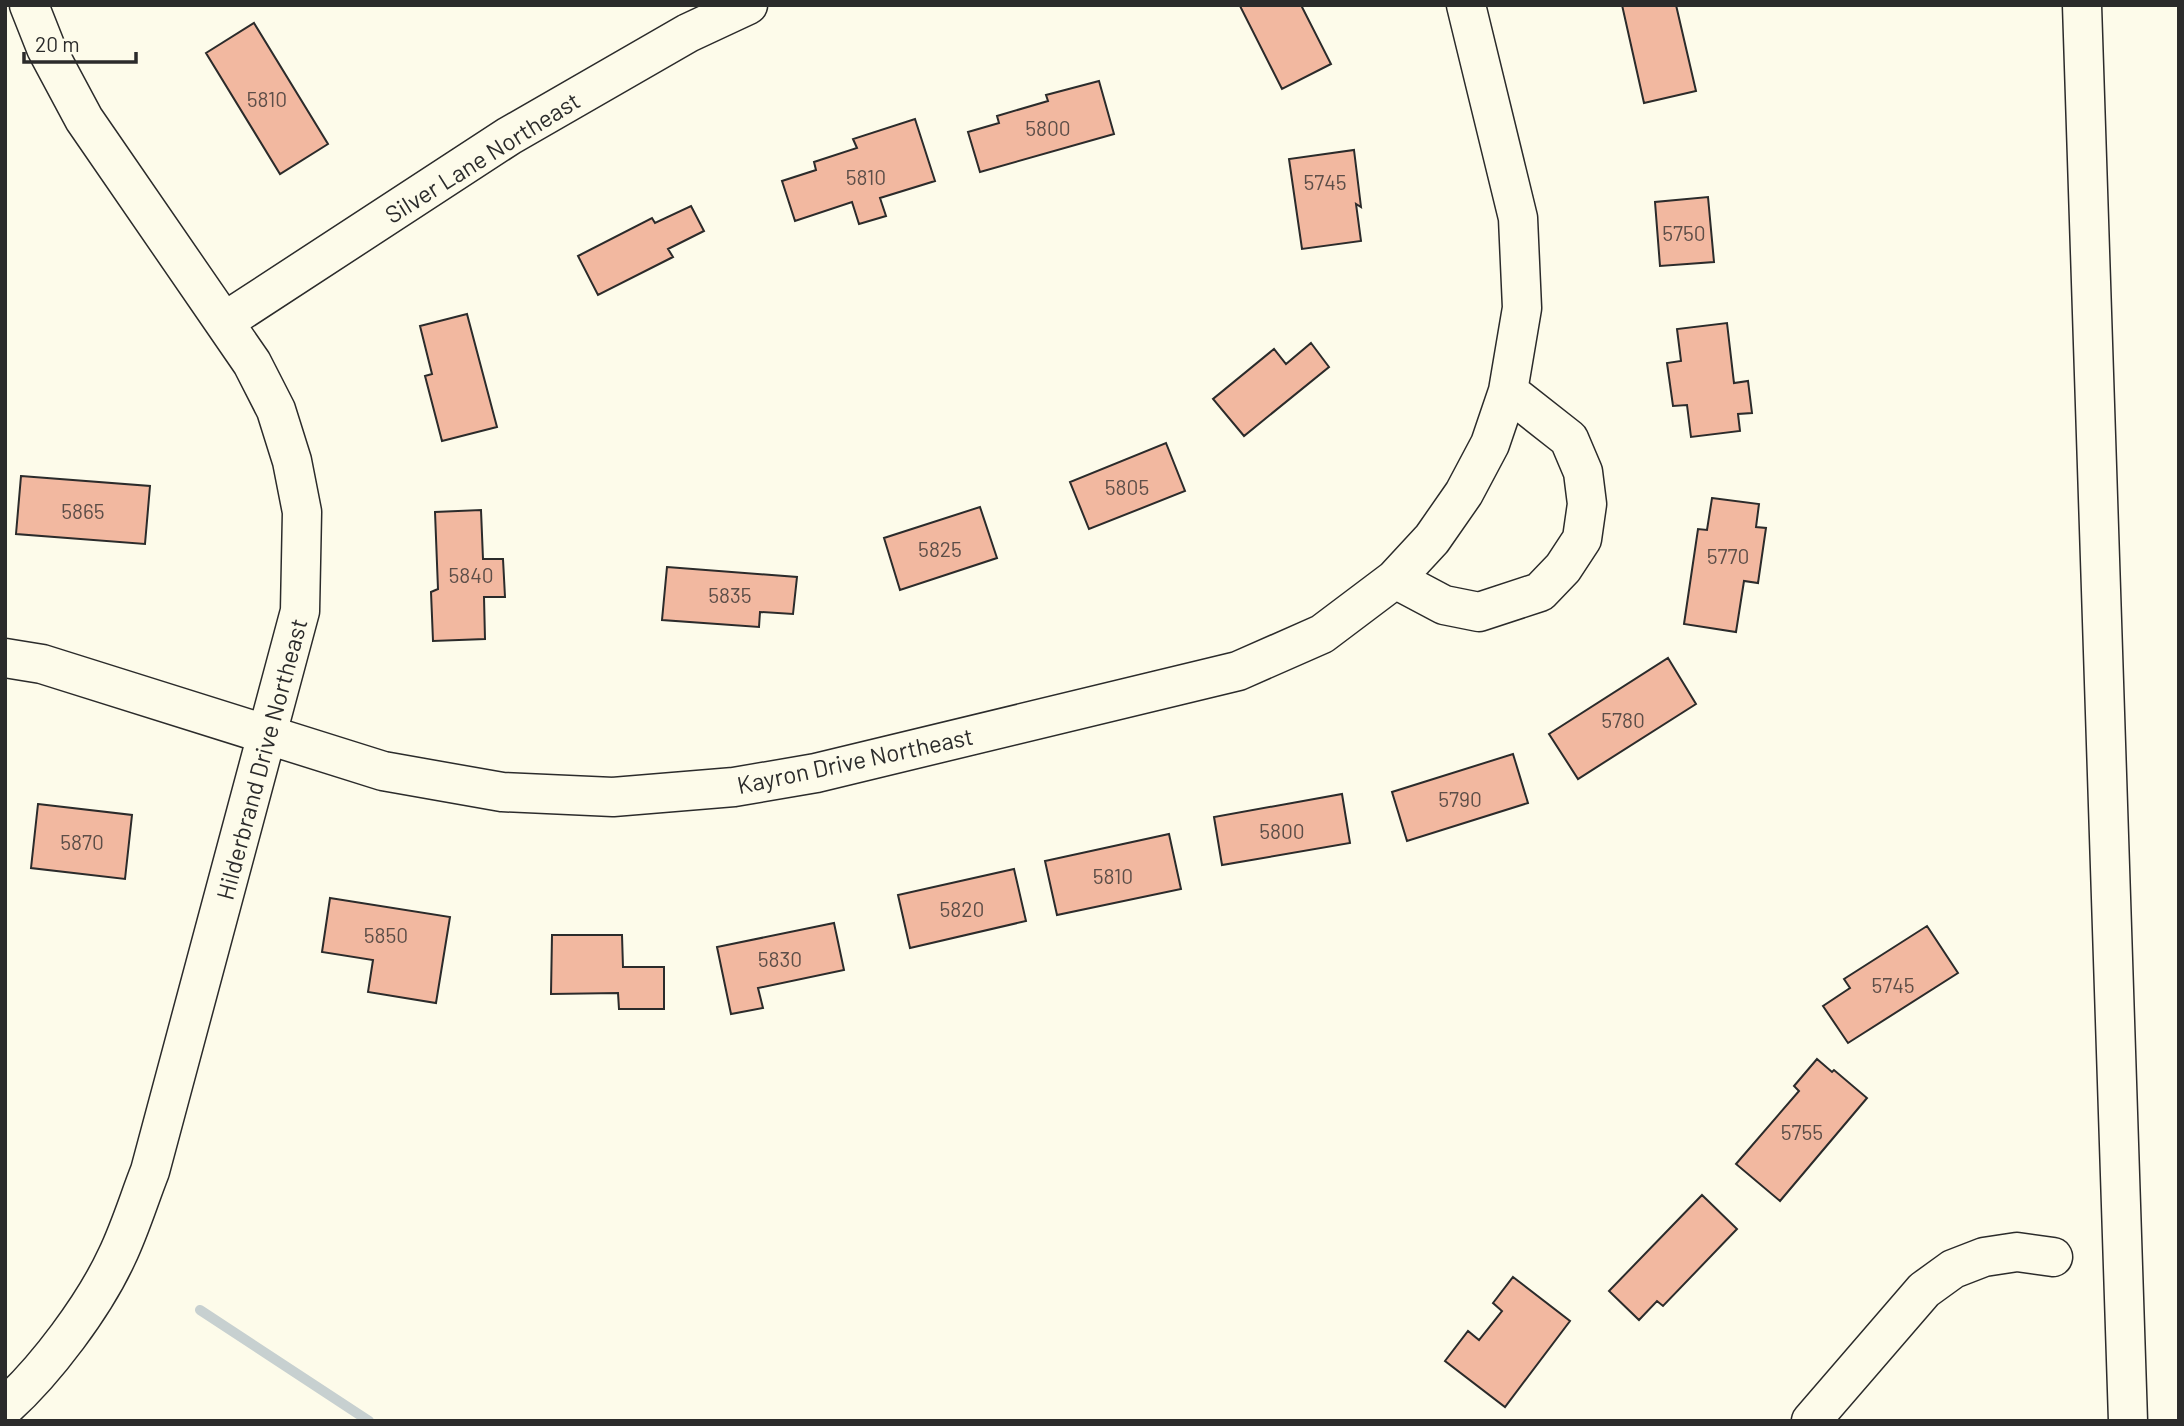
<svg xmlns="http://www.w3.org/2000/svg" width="2184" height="1426" viewBox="0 0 2184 1426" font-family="Barlow,sans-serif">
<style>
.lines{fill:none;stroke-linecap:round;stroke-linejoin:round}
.stream{stroke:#c7d0d0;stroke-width:10}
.building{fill:#f2b8a0;stroke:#2b2b2b;stroke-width:2}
.minor-casing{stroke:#2b2b2b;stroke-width:41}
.highway-casing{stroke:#2b2b2b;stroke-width:41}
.minor{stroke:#fdfbea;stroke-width:38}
.highway{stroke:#fdfbea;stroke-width:38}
.labels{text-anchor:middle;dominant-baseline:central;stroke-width:5;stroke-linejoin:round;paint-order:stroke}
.number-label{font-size:21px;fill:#5d4e48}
.street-label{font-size:24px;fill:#2b2b2b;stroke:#fdfbea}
</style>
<rect width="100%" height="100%" fill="#fdfbea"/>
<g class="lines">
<!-- stream -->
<path class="stream" d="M200 1310 369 1421"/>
</g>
<!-- building -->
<path class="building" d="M1242 5H1301L1331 64 1282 89 1240 6Z
M1622 5H1676L1696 91 1644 103Z
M254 23 328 144 280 174 206 53Z
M1099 81 1114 134 980 172 968 132 999 123 997 116 1048 101 1046 95Z
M915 119 935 181 880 198 886 216 859 224 852 202 795 221 782 181 816 170 814 162 857 148 853 139Z
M1354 150 1361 207 1356 204 1361 241 1302 249 1289 159Z
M1708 197 1714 262 1660 266 1655 202Z
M691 206 704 231 668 249 673 257 598 295 578 256 652 218 655 223Z
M467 314 497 427 442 441 425 376 432 374 420 326Z
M1727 323 1734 383 1748 381 1752 413 1738 414 1740 431 1691 437 1687 405 1673 406 1667 363 1681 361 1677 329Z
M1311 343 1329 367 1244 436 1213 399 1274 349 1286 364Z
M1166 443 1185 491 1089 529 1070 482Z
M21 476 150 486 145 544 16 534Z
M1712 498 1759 504 1756 527 1766 528 1758 583 1744 581 1736 632 1684 624 1698 529 1707 530Z
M980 507 997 558 900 590 884 538Z
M481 510 483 559H503L505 597H484L485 639 433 641 431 592 438 589 435 512Z
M667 567 797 577 793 614 760 612 759 627 662 620Z
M1668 658 1696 704 1578 779 1549 734Z
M1513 754 1528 803 1407 841 1392 792Z
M1342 794 1350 843 1222 865 1214 817Z
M38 804 132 815 125 879 31 868Z
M1169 834 1181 889 1057 915 1045 861Z
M1014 869 1026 921 910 948 898 895Z
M330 898 450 917 436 1003 368 992 373 960 322 952Z
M834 923 844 970 758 988 763 1008 731 1014 717 947Z
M1927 926 1958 973 1848 1043 1823 1006 1850 988 1844 979Z
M552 935H622L623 967H664V1009H619L618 993 551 994Z
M1817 1059 1832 1072 1834 1070 1867 1098 1780 1201 1736 1164 1799 1091 1794 1086Z
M1702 1195 1737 1229 1663 1306 1657 1301 1639 1320 1609 1291Z
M1513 1277 1570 1321 1505 1407 1445 1361 1468 1331 1479 1340 1502 1311 1493 1303Z"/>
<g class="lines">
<defs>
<path id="minor" d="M224 322 509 136 688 33 748 5
M1395 579 1444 605 1479 612 1540 592 1563 568 1582 539 1587 504 1583 472 1569 439 1508 391
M5 658 42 664 383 771 502 792 613 797 734 787 816 773 1238 671 1322 634 1395 579 1432 539 1464 493 1490 444 1508 391 1522 308 1518 218 1466 5
M5 1407C46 1370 94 1306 117 1256 130 1229 139 1199 150 1171L300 611 302 512 292 461 276 410 252 363 84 119 46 48 29 5
M1811 1421 1924 1290 1953 1269 1984 1257 2017 1252 2053 1257"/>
<path id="highway" d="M2082 5 2128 1421"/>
</defs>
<!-- minor casing -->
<use href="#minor" class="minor-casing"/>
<!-- highway casing -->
<use href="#highway" class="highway-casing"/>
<!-- minor -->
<use href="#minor" class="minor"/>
<!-- highway -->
<use href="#highway" class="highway"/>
</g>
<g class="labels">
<!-- number labels -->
<g class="number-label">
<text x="267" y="98">5810</text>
<text x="1048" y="127">5800</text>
<text x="866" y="176">5810</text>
<text x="1325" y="181">5745</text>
<text x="1684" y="232">5750</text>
<text x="1127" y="486">5805</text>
<text x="83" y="510">5865</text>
<text x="940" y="548">5825</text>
<text x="1728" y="555">5770</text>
<text x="471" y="574">5840</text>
<text x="730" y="594">5835</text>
<text x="1623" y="719">5780</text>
<text x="1460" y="798">5790</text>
<text x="1282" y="830">5800</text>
<text x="82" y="841">5870</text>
<text x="1113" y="875">5810</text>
<text x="962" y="908">5820</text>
<text x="386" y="934">5850</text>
<text x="780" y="958">5830</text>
<text x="1893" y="984">5745</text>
<text x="1802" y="1131">5755</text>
</g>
<!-- street labels -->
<g class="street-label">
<text transform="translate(482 157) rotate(-32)">Silver Lane Northeast</text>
<text transform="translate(261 759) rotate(-75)">Hilderbrand Drive Northeast</text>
<text transform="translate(855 760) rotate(-12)">Kayron Drive Northeast</text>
</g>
</g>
<!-- border -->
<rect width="2184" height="1426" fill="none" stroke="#2b2b2b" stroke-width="14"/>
<!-- scale -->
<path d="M24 52v10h112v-10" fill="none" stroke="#2b2b2b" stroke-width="3.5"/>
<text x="35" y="52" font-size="21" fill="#2b2b2b" stroke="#fdfbea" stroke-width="5" paint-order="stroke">20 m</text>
</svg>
